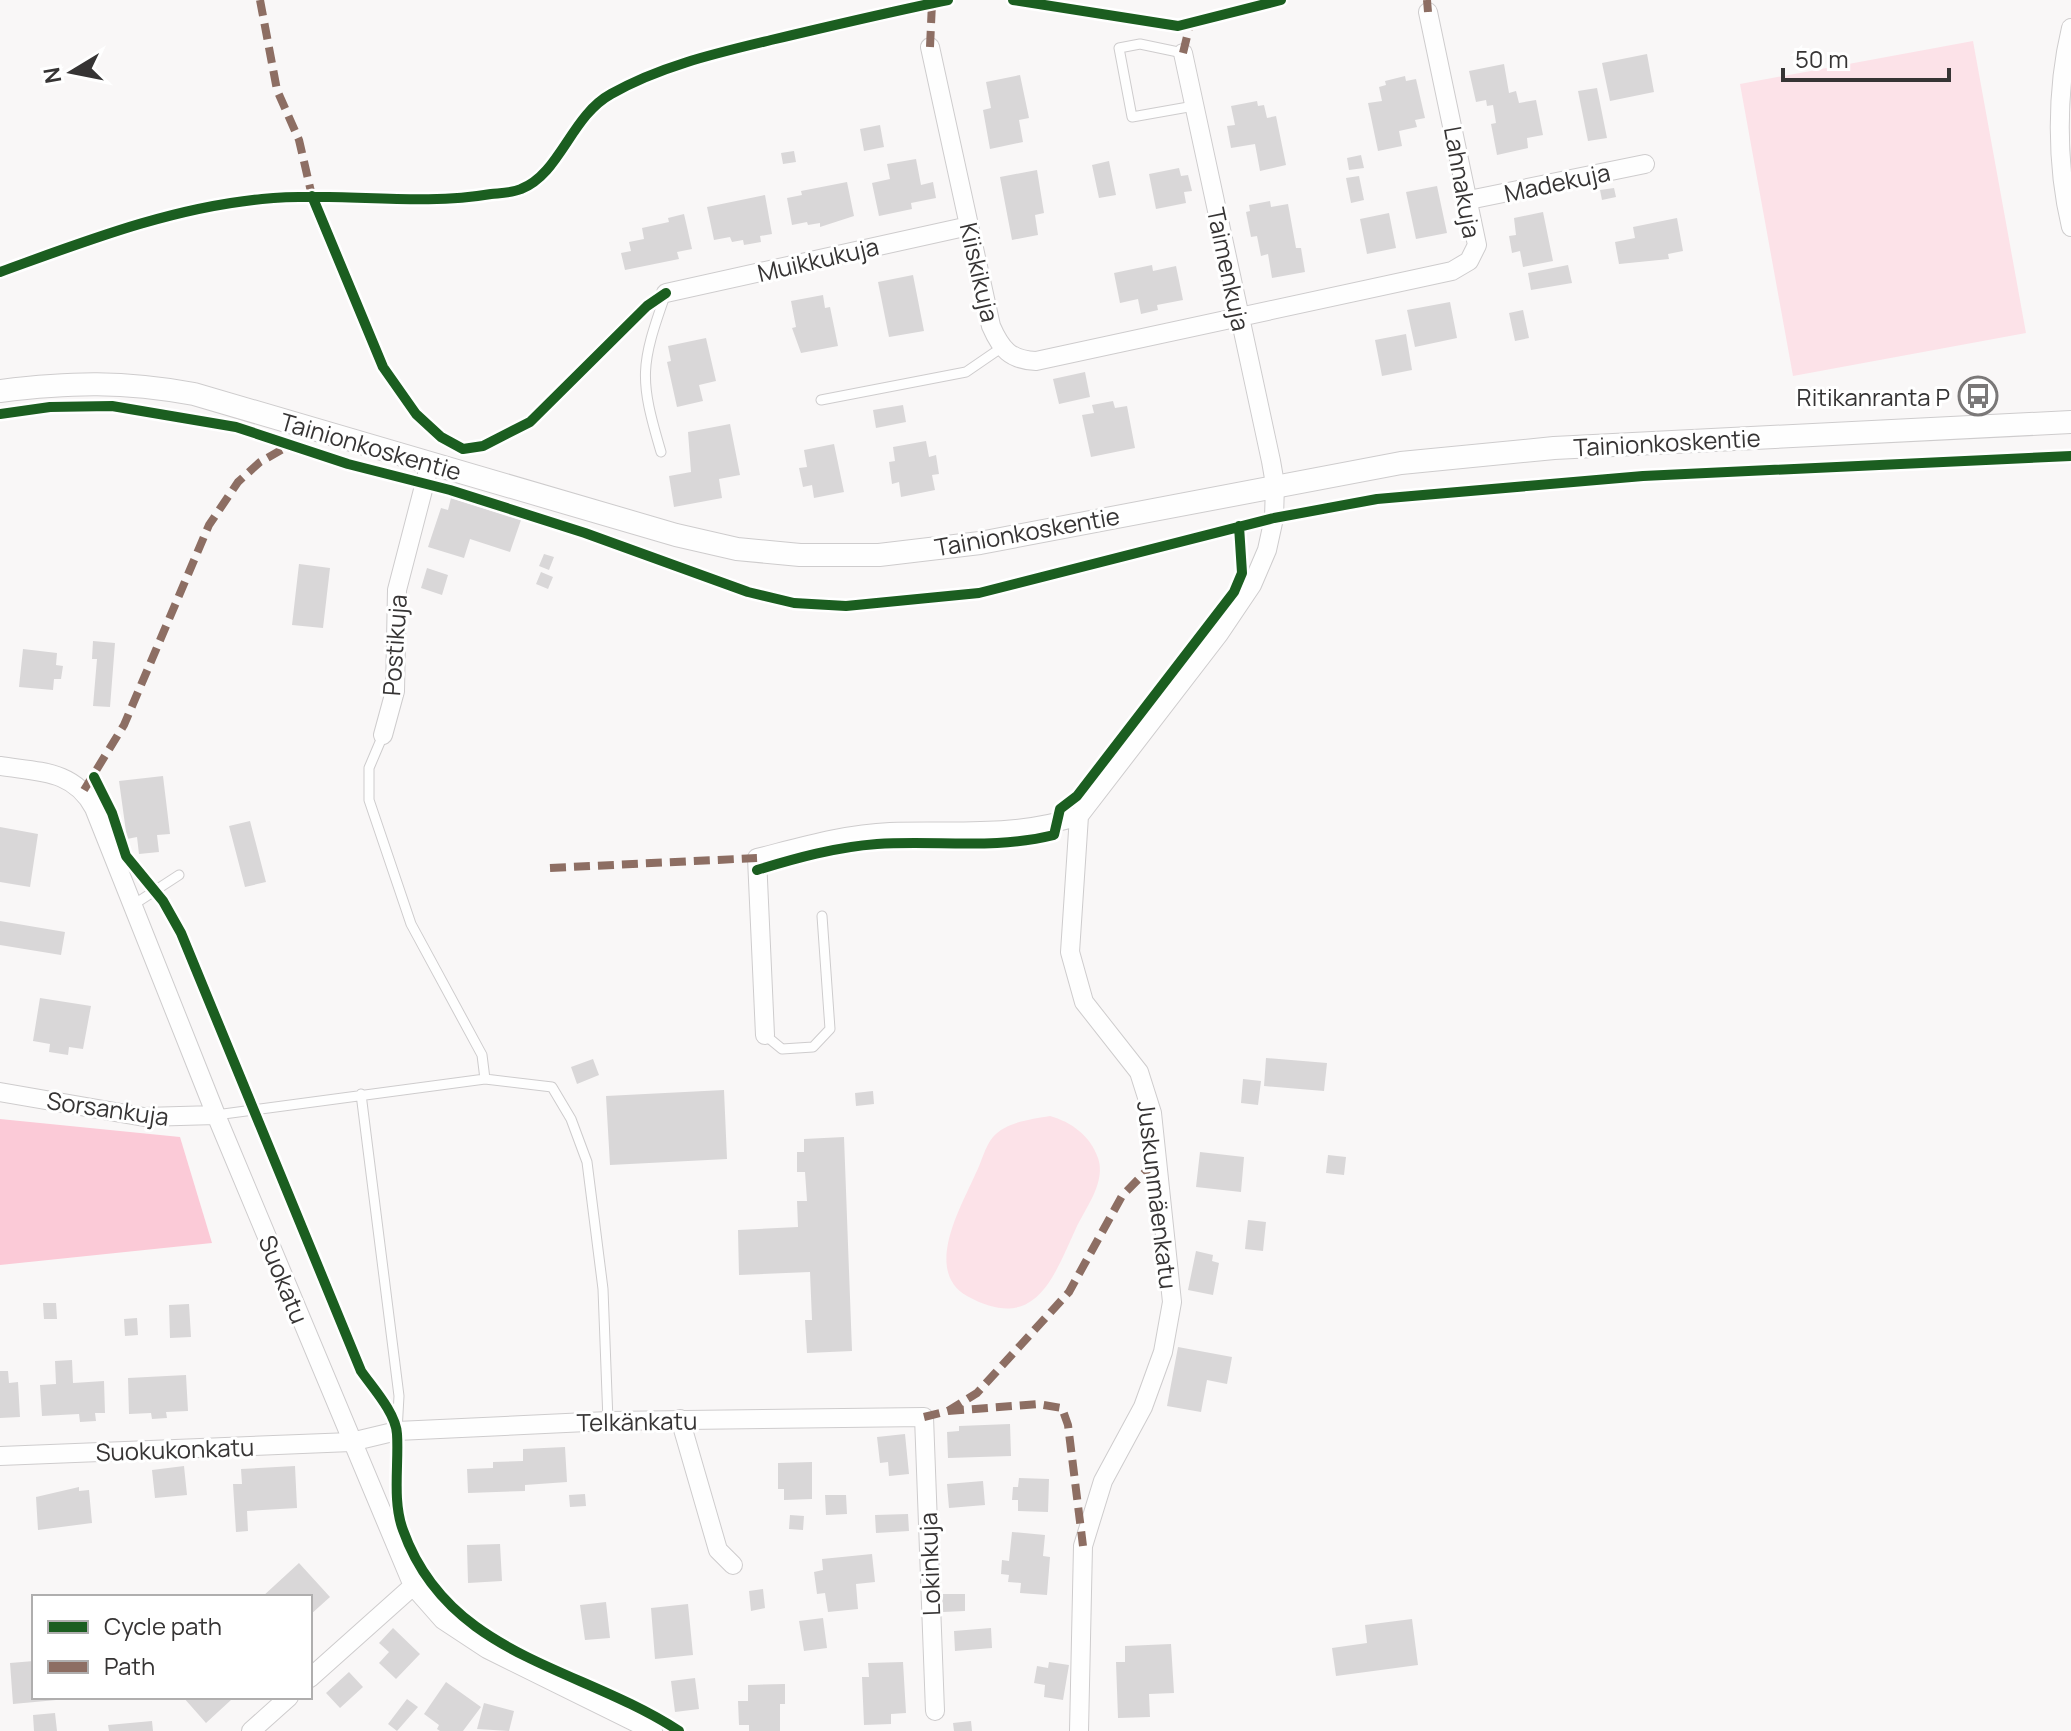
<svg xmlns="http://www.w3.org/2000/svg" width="2071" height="1731" viewBox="0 0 2071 1731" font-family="Manrope,sans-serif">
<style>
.green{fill:#fce2e8}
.forest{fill:#fbcad7}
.building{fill:#d9d7d8}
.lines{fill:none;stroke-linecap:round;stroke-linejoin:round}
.service-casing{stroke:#cecccd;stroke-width:11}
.minor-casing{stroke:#cecccd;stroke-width:20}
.tertiary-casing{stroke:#cecccd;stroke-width:24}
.service{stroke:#fefefe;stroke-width:9}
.minor{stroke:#fefefe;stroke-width:18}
.tertiary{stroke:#fefefe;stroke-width:22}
.quiet{stroke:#8d6e63;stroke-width:8;stroke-dasharray:16 8;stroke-linecap:butt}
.cycleway-casing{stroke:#fff;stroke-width:15}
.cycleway{stroke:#1b5e20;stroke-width:10}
.labels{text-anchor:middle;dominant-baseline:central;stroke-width:6;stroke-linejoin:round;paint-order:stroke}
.street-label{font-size:24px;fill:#363434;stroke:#fff}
.poi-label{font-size:24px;fill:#363434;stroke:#fff;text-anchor:end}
</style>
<rect width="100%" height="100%" fill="#f9f7f7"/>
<!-- green -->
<path class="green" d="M1973 41 2026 333 1793 376 1740 84Z
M1050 1116C1071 1122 1090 1135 1098 1158 1106 1181 1087 1206 1077 1226 1053 1278 1036 1334 967 1296 923 1271 961 1207 975 1175 981 1164 985 1146 993 1137 1006 1122 1032 1119 1050 1116Z"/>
<!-- forest -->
<path class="forest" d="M0 1119 180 1137 212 1243 0 1265Z"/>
<!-- building -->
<path class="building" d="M1647 54 1654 92 1610 101 1602 63Z
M1504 64 1509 93 1516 91 1519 103 1536 100 1543 135 1527 138 1528 148 1497 155 1491 124 1496 123 1493 105 1487 106 1486 100 1476 102 1469 71Z
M1020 75 1029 118 1019 120 1023 142 990 149 983 110 991 108 986 82Z
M1405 76 1406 81 1416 79 1425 118 1415 120 1417 127 1399 131 1402 146 1378 151 1368 103 1382 101 1379 87 1386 85 1385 81Z
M1597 88 1607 138 1588 141 1578 91Z
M1257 101 1258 106 1264 105 1267 118 1276 116 1286 165 1260 171 1255 144 1231 148 1227 126 1235 125 1231 106Z
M880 125 884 147 864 151 860 129Z
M794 151 796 162 783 164 781 153Z
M1361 155 1364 168 1349 170 1347 158Z
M916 159 921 185 933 182 936 198 911 203 912 209 879 216 872 183 890 179 887 164Z
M1109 161 1116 195 1099 198 1092 165Z
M1179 168 1181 176 1188 175 1192 191 1184 192 1186 203 1156 209 1149 174Z
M1037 170 1044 213 1035 215 1038 235 1012 240 1000 177Z
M1359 176 1364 200 1351 203 1346 178Z
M847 182 854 216 820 227V223L808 225 807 222 792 225 787 198 802 195 801 191Z
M1437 186 1447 233 1416 239 1406 192Z
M1614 188 1616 197 1602 200 1600 190Z
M765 195 772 234 760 236 761 242 744 245 743 240 732 242 730 237 714 240 707 207Z
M1270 201 1271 207 1288 204 1296 248H1301L1305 272 1272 278 1268 254 1261 256 1257 236 1251 237 1246 212 1250 211 1249 205Z
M1543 212 1553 261 1523 267 1520 251 1512 253 1509 236 1516 235 1514 218Z
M1389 213 1396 248 1367 254 1360 219Z
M684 214 692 249 677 252 679 259 625 270 621 253 631 251 629 242 644 239 642 228 669 222 668 218Z
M1677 218 1683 251 1668 254 1669 259 1619 264 1615 242 1635 238 1633 227Z
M1152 265 1153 271 1176 266 1183 300 1157 305 1158 310 1141 314 1138 299 1120 303 1114 273Z
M1568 265 1572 283 1531 290 1528 273Z
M913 275 924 331 889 337 878 282Z
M823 295 825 308 830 307 838 346 801 353 792 328 796 327 791 301Z
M1450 302 1457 338 1415 347 1407 310Z
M1523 310 1529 338 1515 341 1509 313Z
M1406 334 1412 370 1382 376 1375 340Z
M706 338 716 381 699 385 703 401 677 407 667 362 671 361 668 346Z
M1085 372 1090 397 1059 404 1053 379Z
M1113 401 1115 408 1127 406 1135 448 1091 457 1082 415 1094 413 1092 405Z
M903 405 906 422 876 428 873 410Z
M730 424 740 475 719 479 722 498 674 507 669 476 691 472 688 432Z
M926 441 929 457 936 455 939 474 932 475 935 490 901 497 899 482 892 484 889 462 895 461 893 447Z
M834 444 844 492 814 498 812 485 803 487 799 468 807 467 804 450Z
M451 498 521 520 510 552 470 539 464 558 428 547 441 508 448 510Z
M544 554 554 557 549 570 539 566Z
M299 564 330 568 323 628 292 625Z
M427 568 448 575 442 595 421 588Z
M541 572 553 577 548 589 536 584Z
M93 641 115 643 110 707 93 706 97 659H92Z
M23 649 57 653 56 665 63 666 61 679H54L53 690 19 687Z
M163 776 170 834 157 835 159 852 139 854 137 837 127 839 119 781Z
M250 821 266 882 245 887 229 826Z
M0 827 38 834 30 887 0 882Z
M0 921 65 932 61 955 0 945Z
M40 998 91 1006 83 1049 69 1047 68 1055 49 1052 50 1044 33 1041Z
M1266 1058 1327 1063 1324 1091 1264 1086Z
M593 1059 599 1075 577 1084 571 1067Z
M1243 1079 1261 1081 1258 1105 1241 1103Z
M724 1090 727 1159 610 1165 606 1096Z
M873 1091 874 1104 856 1106 855 1093Z
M844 1137 852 1351 807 1353 805 1320H812L810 1272 739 1275 738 1230 798 1227 797 1201H807L805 1172H797V1152H804V1139Z
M1200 1152 1244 1157 1241 1192 1196 1187Z
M1328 1155 1346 1157 1344 1175 1326 1173Z
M1248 1220 1266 1222 1263 1251 1245 1249Z
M1196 1251 1213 1255 1212 1261 1219 1263 1213 1295 1188 1290Z
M43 1303H56L57 1319H44Z
M189 1304 191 1337 170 1338 169 1305Z
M137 1318 138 1335 125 1336 124 1319Z
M1178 1347 1232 1357 1227 1384 1207 1380 1201 1412 1167 1406Z
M72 1360 73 1383 104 1381 105 1413H95L96 1421 80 1422 79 1414 42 1416 40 1385 56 1384 55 1361Z
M0 1371H8L9 1383 18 1382 20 1417 0 1418Z
M186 1375 188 1411 166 1412 167 1418 152 1419 151 1413 129 1414 128 1378Z
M1010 1424 1011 1456 948 1458 947 1432 959 1431V1426Z
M905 1434 909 1474 889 1476 888 1462 880 1463 877 1437Z
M565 1447 567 1482 525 1485V1491L468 1493 467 1469 493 1468V1462L523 1461V1449Z
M812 1462V1499L784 1500V1489H778V1463Z
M184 1466 187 1495 155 1498 152 1470Z
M295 1466 297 1508 247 1511 248 1531 236 1532 233 1484H242L241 1469Z
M1019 1478 1049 1479 1048 1512 1018 1511V1500H1012L1013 1487H1018Z
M983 1481 985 1505 949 1508 947 1484Z
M79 1487V1491L89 1490 92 1523 38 1530 36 1497Z
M585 1494 586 1506 570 1507 569 1495Z
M825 1495H846L847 1514 826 1515Z
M908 1514 909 1531 876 1533 875 1515Z
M790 1515 804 1516 803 1530 789 1529Z
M1012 1532 1045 1535 1043 1556 1050 1557 1047 1595 1020 1593 1021 1583 1008 1582 1009 1575 1001 1574 1002 1560 1009 1561Z
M500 1544 502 1581 468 1583 467 1545Z
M872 1554 875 1582 856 1584 858 1609 828 1612 825 1593 817 1594 814 1572 823 1570 822 1559Z
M299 1563 330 1597 310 1615V1597H262Z
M763 1589 765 1608 751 1611 749 1591Z
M942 1594H965V1611L943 1612Z
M606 1602 610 1638 585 1640 580 1605Z
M688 1604 693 1655 655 1659 651 1608Z
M823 1618 827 1648 804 1651 799 1621Z
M1412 1619 1418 1665 1336 1676 1332 1648 1367 1643 1365 1625Z
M393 1628 420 1654 396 1679 379 1663 389 1652 379 1643Z
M991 1628 992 1648 955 1651 954 1631Z
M1171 1644 1174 1693 1149 1694 1150 1717 1118 1718 1116 1662H1125V1646Z
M34 1661V1697L67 1699 13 1704 10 1663Z
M903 1662 906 1713 891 1714V1724L864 1725 862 1677H869L868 1663Z
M1049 1662 1069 1665 1063 1700 1044 1697 1045 1685 1034 1683 1037 1666 1048 1668Z
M349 1672 363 1687 340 1708 326 1693Z
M695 1678 699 1709 675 1712 671 1681Z
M446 1682 481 1707 463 1731H440L437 1729 439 1725 424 1714Z
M785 1684V1704H780V1731H749V1725H739L738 1701H748V1685Z
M183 1697H228L231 1700 206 1723Z
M407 1699 418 1707 397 1731 388 1724Z
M484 1703 514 1711 509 1731 477 1729Z
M55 1713 57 1731H34L33 1715Z
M152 1721 153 1731H109L108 1725Z
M971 1721 972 1731H954L953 1723Z"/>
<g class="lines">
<defs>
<path id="service" d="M1183 53 1140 44 1119 48 1132 117 1194 106
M821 400 966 372 1001 348
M661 452C639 378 640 366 666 293
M383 735 369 768V800L411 924 482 1055 485 1079
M133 905 179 875
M765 1035 782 1049 813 1047 830 1029 822 916
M361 1094 399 1396 397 1431
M216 1115 485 1079 552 1087 571 1119 587 1162 603 1289 608 1421"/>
<path id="minor" d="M2071 28C2056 90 2056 164 2071 227
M930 47 991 326C1001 349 1010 360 1036 361L1452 271 1469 261 1477 245 1428 12
M1469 200 1645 164
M666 293 969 226
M383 735 395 691 397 590 430 463
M0 766C39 772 74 770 94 808L216 1115 413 1586 443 1620 487 1649 653 1731
M765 1035 757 858C801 847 844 834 890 832 958 830 1013 837 1079 816
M0 1092 144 1117 216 1115
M680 1419 718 1550 733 1565
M0 1456 351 1442 397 1431 608 1421 924 1417 935 1711
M310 1678 413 1586
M251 1731 289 1697
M1079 1731 1083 1546 1103 1481 1143 1407 1163 1352 1172 1302 1152 1113 1139 1072 1084 1002 1070 952 1079 816 1219 634 1252 585 1267 550 1274 518 1275 484 1271 461 1183 53"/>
<path id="tertiary" d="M0 391C72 382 123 381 194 394L676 535 737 549 800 555H879L980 543 1401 463 1554 448 2071 422"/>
</defs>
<!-- service casing -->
<use href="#service" class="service-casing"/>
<!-- minor casing -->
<use href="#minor" class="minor-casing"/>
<!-- tertiary casing -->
<use href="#tertiary" class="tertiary-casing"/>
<!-- service -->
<use href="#service" class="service"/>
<!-- minor -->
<use href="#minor" class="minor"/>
<!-- tertiary -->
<use href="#tertiary" class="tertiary"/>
<!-- quiet -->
<path class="quiet" d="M260 0 277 90 299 140 312 196
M1427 0 1428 12
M930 47 932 3
M1183 53 1190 24
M84 790 124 725 209 525 238 482 260 462 290 445
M550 868 757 858
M948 1411 1038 1404 1062 1408 1068 1425 1083 1546
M924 1417 948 1411 977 1393 1069 1292 1122 1196 1155 1162"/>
<defs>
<path id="cycleway" d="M1013 0 1178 26 1281 0
M312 196 383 367 416 414 441 437 463 449 483 446 530 422 647 306 666 293
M0 272C86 241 170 208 262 199 338 191 415 207 491 194 500 193 512 193 521 189 560 174 571 116 611 94 660 66 717 53 771 40 830 26 889 12 948 0
M0 414 50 407 112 406 236 427 348 464 450 490 585 533 748 592 794 603 846 606 979 593 1274 518 1377 499 1643 476 2071 456
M94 777 112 813 126 856 163 901 181 933 361 1371C372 1387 396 1413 397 1434 399 1464 392 1501 403 1530 448 1657 580 1666 679 1731
M757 870C796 858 836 847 877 844 937 840 994 850 1054 835L1060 809 1077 796 1234 592 1242 573 1239 526"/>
</defs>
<!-- cycleway casing -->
<use href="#cycleway" class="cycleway-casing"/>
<!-- cycleway -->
<use href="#cycleway" class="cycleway"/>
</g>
<!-- icons -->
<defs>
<symbol id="bus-ring" viewBox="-11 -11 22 22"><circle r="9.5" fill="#fff" stroke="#7a7878" stroke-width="1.5"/><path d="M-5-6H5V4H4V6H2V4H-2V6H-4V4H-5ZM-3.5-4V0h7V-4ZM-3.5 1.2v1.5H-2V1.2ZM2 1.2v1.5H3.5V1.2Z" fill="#7a7878"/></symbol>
</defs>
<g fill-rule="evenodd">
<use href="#bus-ring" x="1956" y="374" width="44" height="44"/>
</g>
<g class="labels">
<!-- street labels -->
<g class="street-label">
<text transform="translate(1463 182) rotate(80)">Lahnakuja</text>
<text transform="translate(1557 182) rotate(-12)">Madekuja</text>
<text transform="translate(818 259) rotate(-13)">Muikkukuja</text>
<text transform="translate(1229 269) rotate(78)">Taimenkuja</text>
<text transform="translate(980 272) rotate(77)">Kiiskikuja</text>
<text transform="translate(1667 442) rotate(-3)">Tainionkoskentie</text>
<text transform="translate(371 446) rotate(16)">Tainionkoskentie</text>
<text transform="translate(1027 531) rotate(-10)">Tainionkoskentie</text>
<text transform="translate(394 645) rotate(-86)">Postikuja</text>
<text transform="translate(108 1108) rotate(8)">Sorsankuja</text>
<text transform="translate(1158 1195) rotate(83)">Juskunmäenkatu</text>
<text transform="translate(284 1279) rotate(68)">Suokatu</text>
<text transform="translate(637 1421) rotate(-1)">Telkänkatu</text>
<text transform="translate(175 1449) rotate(-2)">Suokukonkatu</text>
<text transform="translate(929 1564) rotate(-92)">Lokinkuja</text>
</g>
<!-- poi labels -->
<g class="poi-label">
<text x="1950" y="396">Ritikanranta P</text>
</g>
</g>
<!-- legend -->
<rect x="32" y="1595" width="280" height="104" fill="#ffffff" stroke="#afaeae" stroke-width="2"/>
<rect x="48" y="1621" width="40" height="12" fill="#1b5e20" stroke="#afaeae" stroke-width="2"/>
<text x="104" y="1635" font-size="24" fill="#363434">Cycle path</text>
<rect x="48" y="1661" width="40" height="12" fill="#8d6e63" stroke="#afaeae" stroke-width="2"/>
<text x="104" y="1675" font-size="24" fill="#363434">Path</text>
<!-- north arrow -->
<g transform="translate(72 72) rotate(260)" stroke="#ffffff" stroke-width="6" paint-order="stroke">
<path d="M0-6L14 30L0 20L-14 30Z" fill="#363434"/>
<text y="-12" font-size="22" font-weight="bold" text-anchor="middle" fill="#363434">N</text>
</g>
<!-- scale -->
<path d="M1783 68v12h166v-12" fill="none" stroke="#363434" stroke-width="4"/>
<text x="1795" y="68" font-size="24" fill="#363434" stroke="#ffffff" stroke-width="6" paint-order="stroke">50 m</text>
</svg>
